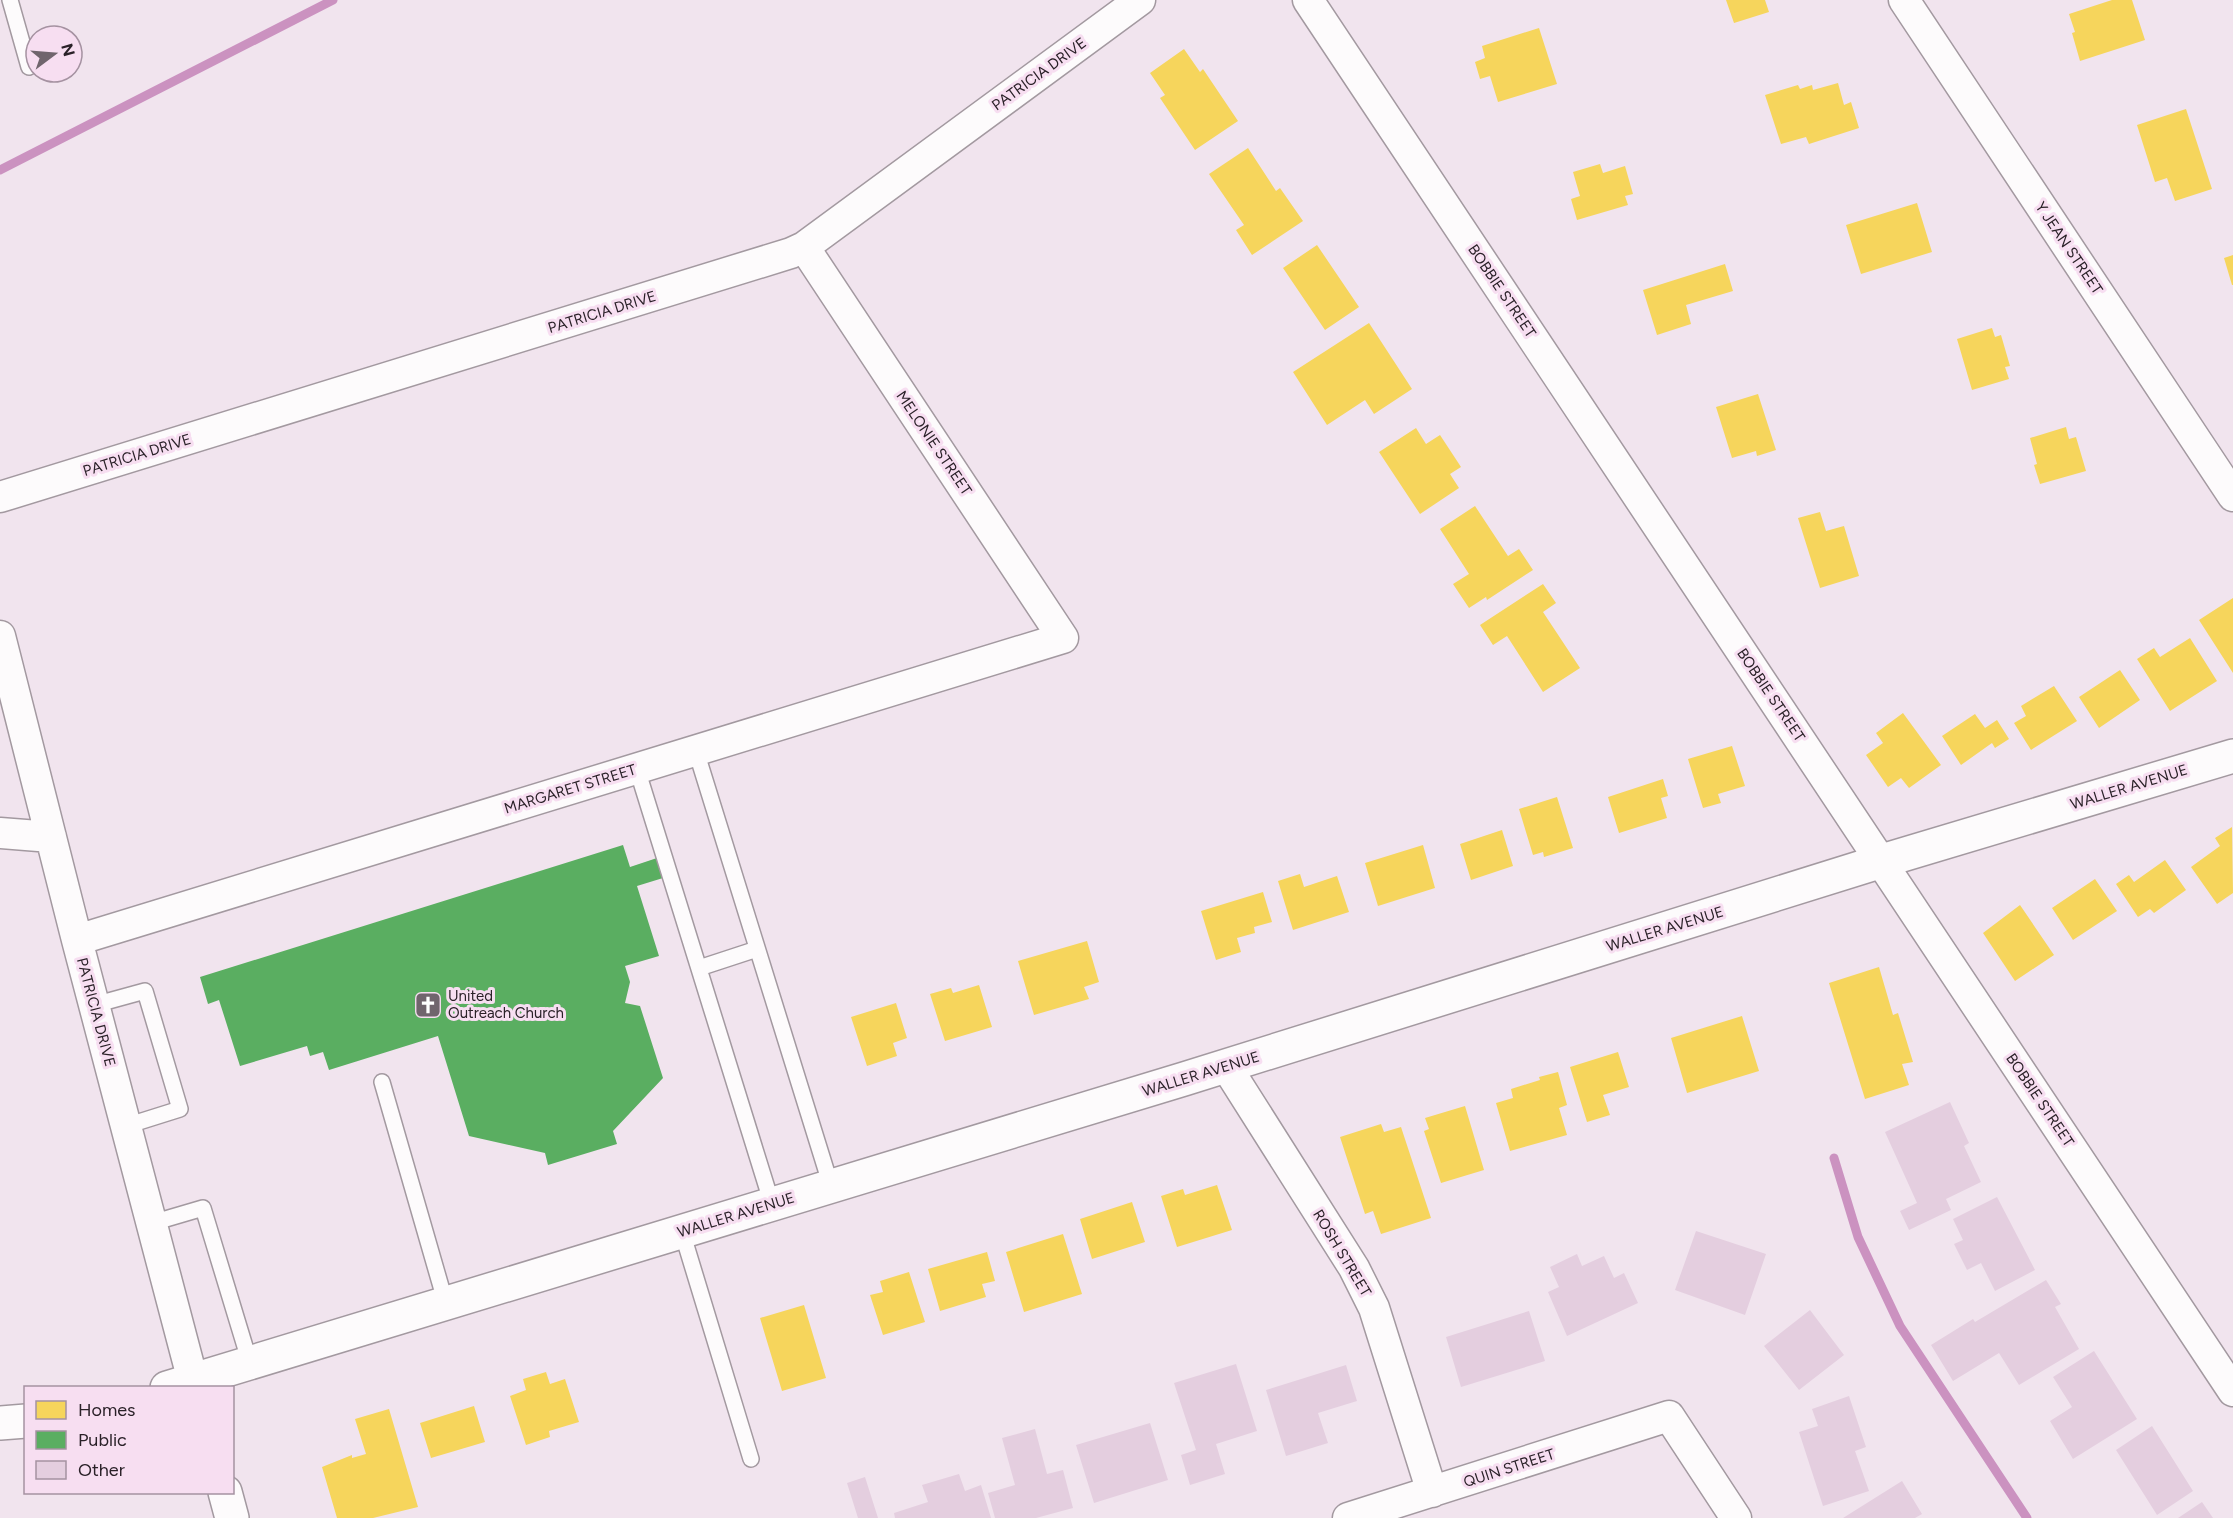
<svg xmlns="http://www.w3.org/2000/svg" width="2233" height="1518" font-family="Figtree,sans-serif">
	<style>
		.homes { fill: #f6d55c }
		.public { fill: #5aae61 }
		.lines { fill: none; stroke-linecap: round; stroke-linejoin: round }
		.stream { stroke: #cb92c0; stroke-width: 9 }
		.building { fill: #e4cedf }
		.lane-casing { stroke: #a399a0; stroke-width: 18 }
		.street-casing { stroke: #a399a0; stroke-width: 33 }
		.secondary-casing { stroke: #a399a0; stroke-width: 36 }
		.lane { stroke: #fdfbfc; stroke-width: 15 }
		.street { stroke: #fdfbfc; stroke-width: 30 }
		.secondary { stroke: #fdfbfc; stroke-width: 33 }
		.labels { text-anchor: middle; stroke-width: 6; stroke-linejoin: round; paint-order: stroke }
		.street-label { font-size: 15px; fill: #2a2128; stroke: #f7def1 }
		.poi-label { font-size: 15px; fill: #2a2128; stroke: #f7def1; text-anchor: start }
	</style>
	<rect width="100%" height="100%" fill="#f1e4ee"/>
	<path class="homes" d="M1726,0H1765L1769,12L1734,23Z
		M2112,0H2132L2145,40L2080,61L2072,33L2075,32L2069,14Z
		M1539,28L1557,84L1498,102L1490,76L1480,79L1475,62L1485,58L1482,46Z
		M1184,49L1200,72L1203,69L1238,121L1195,150L1160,98L1165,95L1150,73Z
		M1838,83L1844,105L1851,102L1859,128L1809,144L1806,137L1781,144L1765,95L1798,85L1800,89L1812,85L1813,90Z
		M2186,109L2212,189L2175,201L2167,178L2155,182L2137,125Z
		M1248,148L1276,191L1280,188L1303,221L1252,255L1236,230L1244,225L1209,174Z
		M1600,164L1603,173L1625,166L1633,194L1625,196L1628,205L1577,220L1571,199L1580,196L1573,172Z
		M1917,203L1932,252L1861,274L1846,225Z
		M1317,245L1359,307L1325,330L1283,268Z
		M2233,255V285H2232L2224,258Z
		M1725,264L1733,291L1686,305L1691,324L1657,335L1643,290Z
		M1369,323L1412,389L1374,414L1365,400L1327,425L1293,372Z
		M1992,328L1995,337L2001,335L2010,366L2005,367L2009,379L1972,390L1957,339Z
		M1758,394L1776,450L1757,456L1756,451L1732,458L1716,407Z
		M2066,427L2069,439L2076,437L2086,471L2040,484L2034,465L2037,464L2030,438Z
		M1416,428L1426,444L1440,435L1461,467L1450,474L1459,488L1420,514L1379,452Z
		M1475,506L1508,556L1519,549L1533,570L1487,600L1486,597L1469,608L1453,584L1469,574L1440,529Z
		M1820,512L1826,531L1844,526L1859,576L1820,588L1798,518Z
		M1543,584L1556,603L1543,612L1580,668L1543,692L1507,636L1493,645L1480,625Z
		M2233,598V673L2199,620Z
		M2190,638L2217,681L2170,711L2137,659L2154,648L2160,657Z
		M2120,670L2140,700L2099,728L2079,697Z
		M2054,686L2077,721L2031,750L2014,723L2026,716L2021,706Z
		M1903,713L1941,765L1909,788L1901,778L1888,787L1866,755L1883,743L1876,733Z
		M1975,714L1985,728L1997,720L2009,739L1995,748L1992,743L1961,765L1942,736Z
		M1732,746L1745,786L1718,794L1721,803L1703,808L1688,759Z
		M1663,779L1668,796L1661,798L1667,818L1619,833L1608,797Z
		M1557,797L1573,848L1544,857L1543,852L1533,855L1519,809Z
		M2232,827L2233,893L2217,904L2191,867L2220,846L2215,838Z
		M1502,830L1513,866L1471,880L1460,844Z
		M1423,845L1435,888L1378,906L1365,863Z
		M2165,860L2186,890L2154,913L2150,909L2138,917L2116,884L2129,875L2134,882Z
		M1300,874L1304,887L1337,876L1349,912L1293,930L1278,881Z
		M2095,879L2117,911L2073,940L2052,908Z
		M1263,892L1272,922L1254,927L1255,933L1237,938L1241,952L1216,960L1201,911Z
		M2020,905L2054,955L2015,981L1983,933Z
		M1087,941L1099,982L1084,987L1089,999L1034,1015L1018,961Z
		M1879,967L1893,1015L1898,1013L1913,1062L1902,1064L1909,1085L1865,1099L1829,983Z
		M979,985L992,1027L945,1041L930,994L951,988L953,993Z
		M896,1003L907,1038L893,1043L897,1056L867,1066L851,1017Z
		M1742,1016L1759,1071L1687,1093L1671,1038Z
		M1618,1052L1629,1087L1603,1095L1610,1115L1587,1122L1570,1067Z
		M1558,1072L1567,1105L1559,1108L1567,1135L1510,1151L1496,1103L1513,1098L1511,1089L1540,1080L1539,1077Z
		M1465,1106L1484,1170L1441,1183L1424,1131L1429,1129L1425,1118Z
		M1381,1124L1384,1132L1401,1127L1431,1218L1381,1234L1373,1211L1365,1214L1340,1137Z
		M1217,1185L1232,1230L1177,1247L1161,1196L1183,1189L1185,1195Z
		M1132,1202L1145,1242L1092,1259L1080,1219Z
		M1063,1234L1082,1294L1024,1312L1006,1252Z
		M987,1252L995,1281L982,1284L986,1297L940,1311L928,1269Z
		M909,1272L925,1322L883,1335L870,1295L883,1292L880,1281Z
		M804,1305L826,1378L782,1391L760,1318Z
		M546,1372L550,1384L565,1379L579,1422L549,1431L550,1437L526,1445L510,1396L526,1390L523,1379Z
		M474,1406L485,1442L431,1458L420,1423Z
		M389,1409L418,1507L373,1518H337L322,1467L352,1455V1458L366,1454L355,1419Z"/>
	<path class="public" d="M623,845L630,867L657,858L663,878L637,886L659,956L625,966L630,982L625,1003L640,1006L663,1078L613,1131L617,1144L548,1165L545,1153L469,1136L438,1036L329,1070L323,1052L310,1056L307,1046L240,1066L219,1000L208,1004L200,977Z"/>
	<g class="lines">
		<path class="stream" d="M0,170L333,0
			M1834,1158L1858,1237L1900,1326L2027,1518"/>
	</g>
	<path class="building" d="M1950,1102L1969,1143L1964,1146L1981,1182L1946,1199L1951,1210L1909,1230L1900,1211L1917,1203L1885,1132Z
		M1997,1197L2035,1270L1995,1291L1981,1263L1967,1270L1954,1244L1963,1240L1953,1219Z
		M1696,1231L1766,1254L1745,1315L1675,1290Z
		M1577,1254L1582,1266L1604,1256L1614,1278L1624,1273L1638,1303L1567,1336L1548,1292L1559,1287L1550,1267Z
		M2046,1280L2061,1304L2055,1307L2079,1349L2019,1385L1999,1353L1953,1381L1931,1345L1973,1319L1975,1322Z
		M1810,1310L1844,1355L1799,1390L1764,1346Z
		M1529,1311L1545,1361L1461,1387L1446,1337Z
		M2094,1351L2137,1419L2073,1459L2050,1421L2072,1407L2053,1377Z
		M1236,1364L1257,1431L1216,1444L1225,1474L1190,1485L1181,1455L1196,1450L1174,1383Z
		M1346,1365L1357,1401L1318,1413L1328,1443L1286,1456L1266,1390Z
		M1849,1396L1866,1447L1855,1451L1869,1491L1823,1506L1799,1432L1818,1426L1812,1409Z
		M1150,1423L1168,1480L1094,1503L1076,1445Z
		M2152,1426L2193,1491L2157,1515L2116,1450Z
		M1035,1429L1047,1474L1063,1470L1073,1508L1036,1518H995L988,1493L1015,1485L1002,1438Z
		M959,1474L965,1491L981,1485L991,1518H895L894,1513L928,1502L922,1485Z
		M865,1477L878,1518H858L847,1483Z
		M1902,1481L1922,1514L1915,1518H1843Z
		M2202,1502L2213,1518H2178Z"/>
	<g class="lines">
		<defs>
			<path id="lane" d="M10,0L29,67
				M696,751L831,1186
				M637,769L772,1204
				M699,968L757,949
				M94,1005L145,991L180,1109L126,1126
				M382,1082L446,1304
				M152,1223L203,1208L250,1363
				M682,1232L751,1459"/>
			<path id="street" d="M1308,0L2233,1391
				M1904,0L2233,496
				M0,497L791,253L804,247L1140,0
				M0,636L77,940L193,1381
				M0,833L51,837
				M77,940L1063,638L804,247
				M1226,1066L1354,1268L1374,1308L1432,1492
				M1348,1518L1669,1416L1736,1518"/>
			<path id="secondary" d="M167,1388L1184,1079L1882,861L2233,756
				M0,1423L26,1421
				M225,1492L232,1518"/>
		</defs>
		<use href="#lane" class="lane-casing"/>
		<use href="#street" class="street-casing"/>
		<use href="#secondary" class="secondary-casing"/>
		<use href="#lane" class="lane"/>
		<use href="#street" class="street"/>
		<use href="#secondary" class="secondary"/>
	</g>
	<defs>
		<symbol id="church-square" viewBox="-11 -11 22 22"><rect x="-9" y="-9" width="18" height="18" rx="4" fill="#70656d" stroke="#f7def1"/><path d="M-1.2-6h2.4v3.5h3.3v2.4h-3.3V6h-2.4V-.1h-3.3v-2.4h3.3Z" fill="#fff"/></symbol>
	</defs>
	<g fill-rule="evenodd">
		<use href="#church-square" x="413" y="990" width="30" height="30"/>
	</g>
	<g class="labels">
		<g class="street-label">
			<text transform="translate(1039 74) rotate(-36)" y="5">PATRICIA DRIVE</text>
			<text transform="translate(2069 248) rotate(56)" y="5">Y JEAN STREET</text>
			<text transform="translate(1502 291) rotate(56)" y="5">BOBBIE STREET</text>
			<text transform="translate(602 312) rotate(-17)" y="5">PATRICIA DRIVE</text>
			<text transform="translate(934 443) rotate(56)" y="5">MELONIE STREET</text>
			<text transform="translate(137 455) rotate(-17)" y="5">PATRICIA DRIVE</text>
			<text transform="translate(1771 695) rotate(56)" y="5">BOBBIE STREET</text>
			<text transform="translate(2129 787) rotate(-17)" y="5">WALLER AVENUE</text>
			<text transform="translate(570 789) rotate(-17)" y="5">MARGARET STREET</text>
			<text transform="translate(1665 929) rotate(-17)" y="5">WALLER AVENUE</text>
			<text transform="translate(96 1012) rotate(75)" y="5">PATRICIA DRIVE</text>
			<text transform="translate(1201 1074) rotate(-17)" y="5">WALLER AVENUE</text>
			<text transform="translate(2040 1100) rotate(56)" y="5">BOBBIE STREET</text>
			<text transform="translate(736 1215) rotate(-17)" y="5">WALLER AVENUE</text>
			<text transform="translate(1342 1253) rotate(59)" y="5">ROSH STREET</text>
			<text transform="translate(1509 1468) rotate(-18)" y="5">QUIN STREET</text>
		</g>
		<g class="poi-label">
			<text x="448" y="1001">United<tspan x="448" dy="17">Outreach Church</tspan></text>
		</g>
	</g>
	<rect x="24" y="1386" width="210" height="108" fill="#f7def1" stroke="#a592a1" stroke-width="1.5"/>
	<rect x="36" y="1401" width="30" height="18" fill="#f6d55c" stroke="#a592a1" stroke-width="1.5"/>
	<text x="78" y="1416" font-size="18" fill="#2a2128">Homes</text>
	<rect x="36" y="1431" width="30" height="18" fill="#5aae61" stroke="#a592a1" stroke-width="1.5"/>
	<text x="78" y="1446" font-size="18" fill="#2a2128">Public</text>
	<rect x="36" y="1461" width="30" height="18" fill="#e4cedf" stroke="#a592a1" stroke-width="1.5"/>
	<text x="78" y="1476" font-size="18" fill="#2a2128">Other</text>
	<g transform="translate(54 54) rotate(74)"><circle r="28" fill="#f7def1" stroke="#a592a1" stroke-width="1.5"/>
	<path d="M0-4.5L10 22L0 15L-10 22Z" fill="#70656d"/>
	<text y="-9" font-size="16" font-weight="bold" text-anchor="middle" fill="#2a2128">N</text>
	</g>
</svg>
